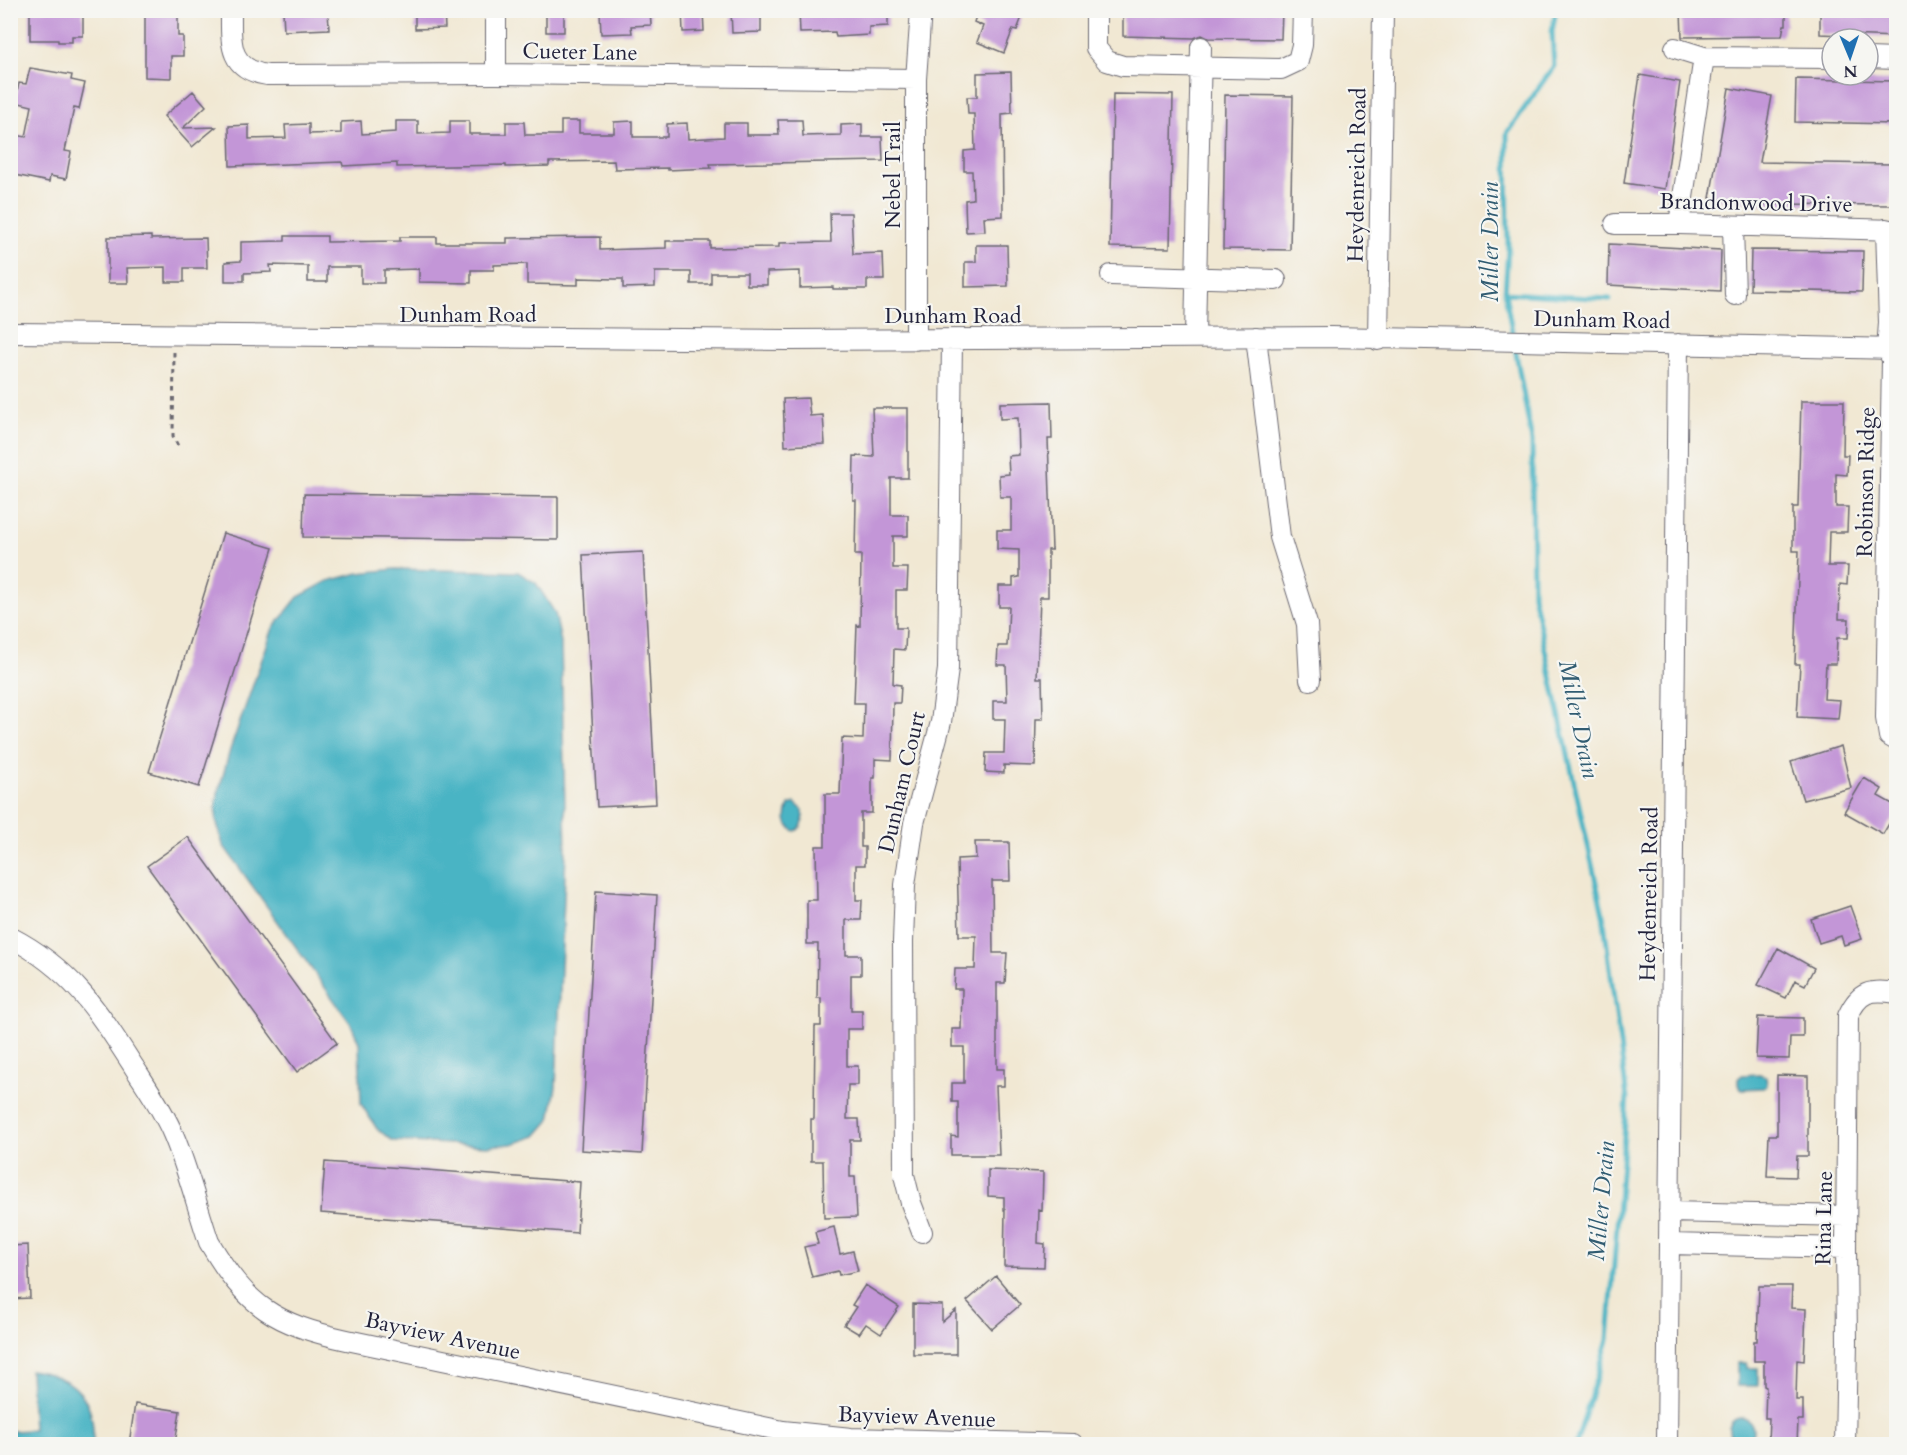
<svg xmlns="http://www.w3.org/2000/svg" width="1907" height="1455" font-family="Cardo,serif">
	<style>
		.water { fill: #48b4c4; stroke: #356b80; stroke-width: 1.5 }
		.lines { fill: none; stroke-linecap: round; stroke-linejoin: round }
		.stream { stroke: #48b4c4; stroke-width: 5 }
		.building { fill: #c396d7 }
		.minor-casing { stroke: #6a6770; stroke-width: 22 }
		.path { stroke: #6a6770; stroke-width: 3; stroke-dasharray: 4.5 4.5; stroke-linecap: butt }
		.minor { stroke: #fff; stroke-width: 20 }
		.labels { text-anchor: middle; stroke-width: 4.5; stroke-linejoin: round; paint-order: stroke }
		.street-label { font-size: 22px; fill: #22223b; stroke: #f6f6f2 }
		.water-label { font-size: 24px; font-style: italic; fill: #315c72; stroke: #f6f6f2 }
	</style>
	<rect width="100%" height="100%" fill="#f6f6f2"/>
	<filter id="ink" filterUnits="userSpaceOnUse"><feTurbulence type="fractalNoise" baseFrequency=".0167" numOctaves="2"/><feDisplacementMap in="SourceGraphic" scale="12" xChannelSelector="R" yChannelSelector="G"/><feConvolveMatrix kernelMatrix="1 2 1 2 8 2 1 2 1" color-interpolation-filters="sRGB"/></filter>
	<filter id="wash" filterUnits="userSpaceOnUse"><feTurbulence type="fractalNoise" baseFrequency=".008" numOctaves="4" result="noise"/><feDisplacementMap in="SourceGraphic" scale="24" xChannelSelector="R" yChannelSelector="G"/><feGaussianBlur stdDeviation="1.35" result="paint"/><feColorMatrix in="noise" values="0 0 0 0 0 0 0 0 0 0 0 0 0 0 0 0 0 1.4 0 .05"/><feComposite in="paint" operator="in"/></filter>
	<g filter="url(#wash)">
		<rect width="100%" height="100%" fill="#f1e8d3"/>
		<path class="water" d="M395,569L518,572L536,583L555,613L561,642L566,852L556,1087L550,1120L536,1136L512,1144L488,1146L393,1141L377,1129L361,1104L359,1043L351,1024L223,845L216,820V801L230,750L273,628L298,597L328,581L359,573Z
			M795,803L803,810C803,819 805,827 795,831C784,827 785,815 789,805Z
			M1760,1074L1766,1077L1767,1085L1763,1088L1742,1089L1738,1085V1079L1741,1075Z
			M1737,1363H1747V1368H1758V1386H1737Z
			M30,1370C75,1376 96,1398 93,1444H13L12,1431L33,1430Z
			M1729 1430a12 12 0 1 1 24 0a12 12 0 1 1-24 0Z"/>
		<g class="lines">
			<path class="stream" d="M1556,10L1552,32L1554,66L1507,133L1508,249L1505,293L1532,441L1533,595L1603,914L1627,1098L1608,1340L1576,1444
				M1505,293L1610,299"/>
		</g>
		<g id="blocks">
			<path class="building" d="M30,10H83V36H72V42H58V40H30Z
				M145,10H178V36H183V56H171V78L145,77Z
				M328,10L329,29L284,31L283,11Z
				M415,10H444L445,28L415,29Z
				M546,10H564V32H546Z
				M650,10L651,25L631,26L632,33L601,34L600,12Z
				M682,10H703L704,31L683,32Z
				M731,10H761V32L732,33Z
				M888,10V26L869,27V35L836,37L835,32L800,33L799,11Z
				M978,10H1004L1022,17L1017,30L1013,29L1004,53L977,42L983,26L974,22Z
				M1123,10H1282L1281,39L1208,38L1202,35L1194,38L1123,36Z
				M1681,10H1786V25H1784L1782,36L1682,37Z
				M1820,10H1896V37L1820,34Z
				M30,68L72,75L71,80L85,83L79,109L74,108L65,151L71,152L66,179L50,176L49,182L10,174L13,158H10V134L26,137L32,106L15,102L19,83L26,84Z
				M1011,72L1012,113L1002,114L1003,216L984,217L985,231L966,232L965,200L973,199L972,171H964V151L975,150L974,114H968L967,97H977V73Z
				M1640,75L1680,82L1665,189L1624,183Z
				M1796,79L1896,81V124L1795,122Z
				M1729,88L1772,96L1760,162L1892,164L1891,205L1755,204L1710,198Z
				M193,91L206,106L183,128L216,127L192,147L164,116Z
				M1113,94L1173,95L1170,248L1110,247Z
				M1225,95L1293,96L1290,250L1223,249Z
				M778,120H802L803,136L841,135V125L862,124V137H882L883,161L710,164L711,168L668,170V168L615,169L614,161L549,162V166L506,167V165L397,167V163L343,166L342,162L230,166L229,126L249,125V139L286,138L285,125L309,124V134L341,133V122L361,121L362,134L396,132V121H418V134L450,133V121H469V134H506V122H524L525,135H561V121H579V133H614V122L633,121V137H667V124L687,123L688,139L724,137V123H747V135H779Z
				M830,213H851L853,254L883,253L884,280H867V289H833V287L800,288V271L767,272V285H747V273H711V284H691V272H655V287L623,288V279H615L578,278V285L527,284V264L494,265V270H471V283L419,282V269L384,270V283H361V267H327V282H308V266L270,265L271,272L244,273V281H225V262L241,261V242L285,241V236H327V242L400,241V237H437V243H507V238L600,237V250L666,248V241H710V248L779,247V243L831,242Z
				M151,236V239L206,238L207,268H184V282H166V267L127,268L128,283H108V237Z
				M1609,244L1721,250L1720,291L1608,285Z
				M976,245H1007L1008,286L965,287V262H976Z
				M1751,250L1863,251L1862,292L1750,290Z
				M808,398L810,416L823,415L825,444L785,446L783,399Z
				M1801,401H1844L1843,455H1848L1847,475L1836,474V507H1848L1847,532H1829L1828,566H1848L1847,585L1840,584L1839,619H1849L1848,638H1837L1836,664H1826L1824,699L1840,700L1838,719L1797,717L1800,664H1795L1799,551H1793V507H1798Z
				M1051,402L1052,439H1048L1052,550H1048V597H1040L1037,678H1042L1043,719H1036L1035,766L1004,765V773L985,772L986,753H1004L1005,719H993V701H1007L1006,665H997L998,646H1007L1009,607H999V586H1013V578L1019,577V550L997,549V530H1011V497H1000L999,475L1009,474L1008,456L1019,455L1018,418L1000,419V403Z
				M872,408H908V478H891V515H908V536H893V568H908L907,590H896V628H906L905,650L894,649L893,684L901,685L900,703H893L892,760L875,759V778H872V813H861V847H865V865H856V900H862L861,920H846V955H861V975H851V1010H862V1029H847V1066H858V1085H848L847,1119H859L860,1140H850V1177H855L857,1217L824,1218L823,1161H811V1119H814L815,1026H821V998H817L818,944H807V900H817L816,846H825V794H840L842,738L863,739L864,703H854L857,625L860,626L861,555H855L856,500H853L854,456L874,457Z
				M304,494L558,497V540L303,537Z
				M223,533L273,548L199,787L149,772Z
				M643,552L656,804L597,807L583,555Z
				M1841,746L1851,788L1803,800L1791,762Z
				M1864,778L1882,789L1878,796L1896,806V812L1883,834L1844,812Z
				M188,837L337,1043L297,1072L147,866Z
				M975,842H1009L1010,881H992L993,953H1007L1005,983H997V1069H1004V1086H996L999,1155H951V1136L958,1137V1102H952V1083H964V1047H952V1029H961L962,989H954L955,969H975L976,936H959L957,859L976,858Z
				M596,891L657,895L642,1154L581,1150Z
				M1850,906L1862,939L1844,945L1841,936L1819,943L1811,919Z
				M1778,948L1814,968L1805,985L1795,980L1786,998L1758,985Z
				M1758,1017L1803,1018V1037H1790L1789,1059L1756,1058Z
				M1777,1075L1808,1076V1156H1797L1796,1177L1767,1176L1769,1135H1777Z
				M325,1162L580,1182L577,1233L321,1213Z
				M988,1170L1043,1172L1042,1211L1039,1210L1038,1243L1045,1244L1044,1267L1004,1266L1005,1210H1004V1197L988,1196Z
				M834,1227L840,1254L853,1251L858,1271L839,1275L838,1271L812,1277L804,1247L818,1244L815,1232Z
				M28,1245L30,1298L10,1299V1246Z
				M996,1276L1020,1305L992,1329L967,1301Z
				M865,1285L899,1307L881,1334L866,1324L859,1334L844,1325L856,1307L852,1305Z
				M1759,1286H1792L1791,1308L1806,1309L1804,1361L1797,1360L1796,1400H1803V1420H1798L1797,1444L1768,1443L1769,1418H1765L1766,1387L1764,1386V1361H1754V1341H1757Z
				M913,1304L942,1305V1322L956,1310V1354H913Z
				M135,1404L180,1411L175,1444H129Z"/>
		</g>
	</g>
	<g filter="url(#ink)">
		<use href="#blocks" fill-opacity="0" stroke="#6a6770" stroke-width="1.5"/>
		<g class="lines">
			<defs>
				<path id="minor" d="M231,10C231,43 228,69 267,75L496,74L916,79
					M496,10V74
					M1096,10V48L1107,61L1123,66L1281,69L1298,61L1302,45L1303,10
					M1675,48L1704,57L1832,58
					M1868,58L1896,59
					M1615,224H1679L1896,230
					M1679,224L1704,57
					M1733,226L1735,295
					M1886,229L1889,323L1887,349L1892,359L1886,718L1889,736L1896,740
					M1111,275L1276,280
					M10,333L789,340L1331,337L1896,349
					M1195,337L1201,47
					M1256,337L1280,537L1307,624L1310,680
					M916,340V79L921,10
					M1378,340L1383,10
					M10,937C72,969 98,1011 134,1067C148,1089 163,1110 173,1134C188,1169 197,1207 209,1242C247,1307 275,1324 347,1340L783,1431L851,1438L1073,1444
					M1669,1212L1846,1216
					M922,1232L911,1203L904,1175L903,942L905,885L914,823L941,722L948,669L952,340
					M1669,1244L1846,1248
					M1667,1444L1678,344
					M1845,1444L1847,1341L1846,1248L1848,1016C1859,991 1871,989 1896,993"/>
			</defs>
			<use href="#minor" class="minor-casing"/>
			<path class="path" d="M174,352L173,436L179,448"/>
			<use href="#minor" class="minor"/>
		</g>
	</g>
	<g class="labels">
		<g class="street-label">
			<text transform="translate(580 51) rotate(1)" y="8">Cueter Lane</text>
			<text transform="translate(892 175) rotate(-90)" y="8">Nebel Trail</text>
			<text transform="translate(1356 175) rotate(-89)" y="8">Heydenreich Road</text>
			<text transform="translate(1756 202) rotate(1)" y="8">Brandonwood Drive</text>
			<text x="468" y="322">Dunham Road</text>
			<text x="953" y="323">Dunham Road</text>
			<text transform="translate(1602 319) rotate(1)" y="8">Dunham Road</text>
			<text transform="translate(1865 482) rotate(-89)" y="8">Robinson Ridge</text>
			<text transform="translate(901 782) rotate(-77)" y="8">Dunham Court</text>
			<text transform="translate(1648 894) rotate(-89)" y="8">Heydenreich Road</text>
			<text transform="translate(1823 1218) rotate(-89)" y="8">Rina Lane</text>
			<text transform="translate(443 1335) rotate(12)" y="8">Bayview Avenue</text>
			<text transform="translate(917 1416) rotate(2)" y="8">Bayview Avenue</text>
		</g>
		<g class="water-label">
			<text transform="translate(1490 242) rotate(-90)" y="8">Miller Drain</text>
			<text transform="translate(1579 719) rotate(78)" y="8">Miller Drain</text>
			<text transform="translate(1601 1201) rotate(-85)" y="8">Miller Drain</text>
		</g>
	</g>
	<rect width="1907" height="1455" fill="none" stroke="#f6f6f2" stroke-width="36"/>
	<g transform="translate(1850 57) rotate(178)"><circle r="28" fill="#f6f6f2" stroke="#a1a1a9" stroke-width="1.5"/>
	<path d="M0-4.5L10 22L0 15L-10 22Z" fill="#1f6fb2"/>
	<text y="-9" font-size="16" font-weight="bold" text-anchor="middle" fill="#22223b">N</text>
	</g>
</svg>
